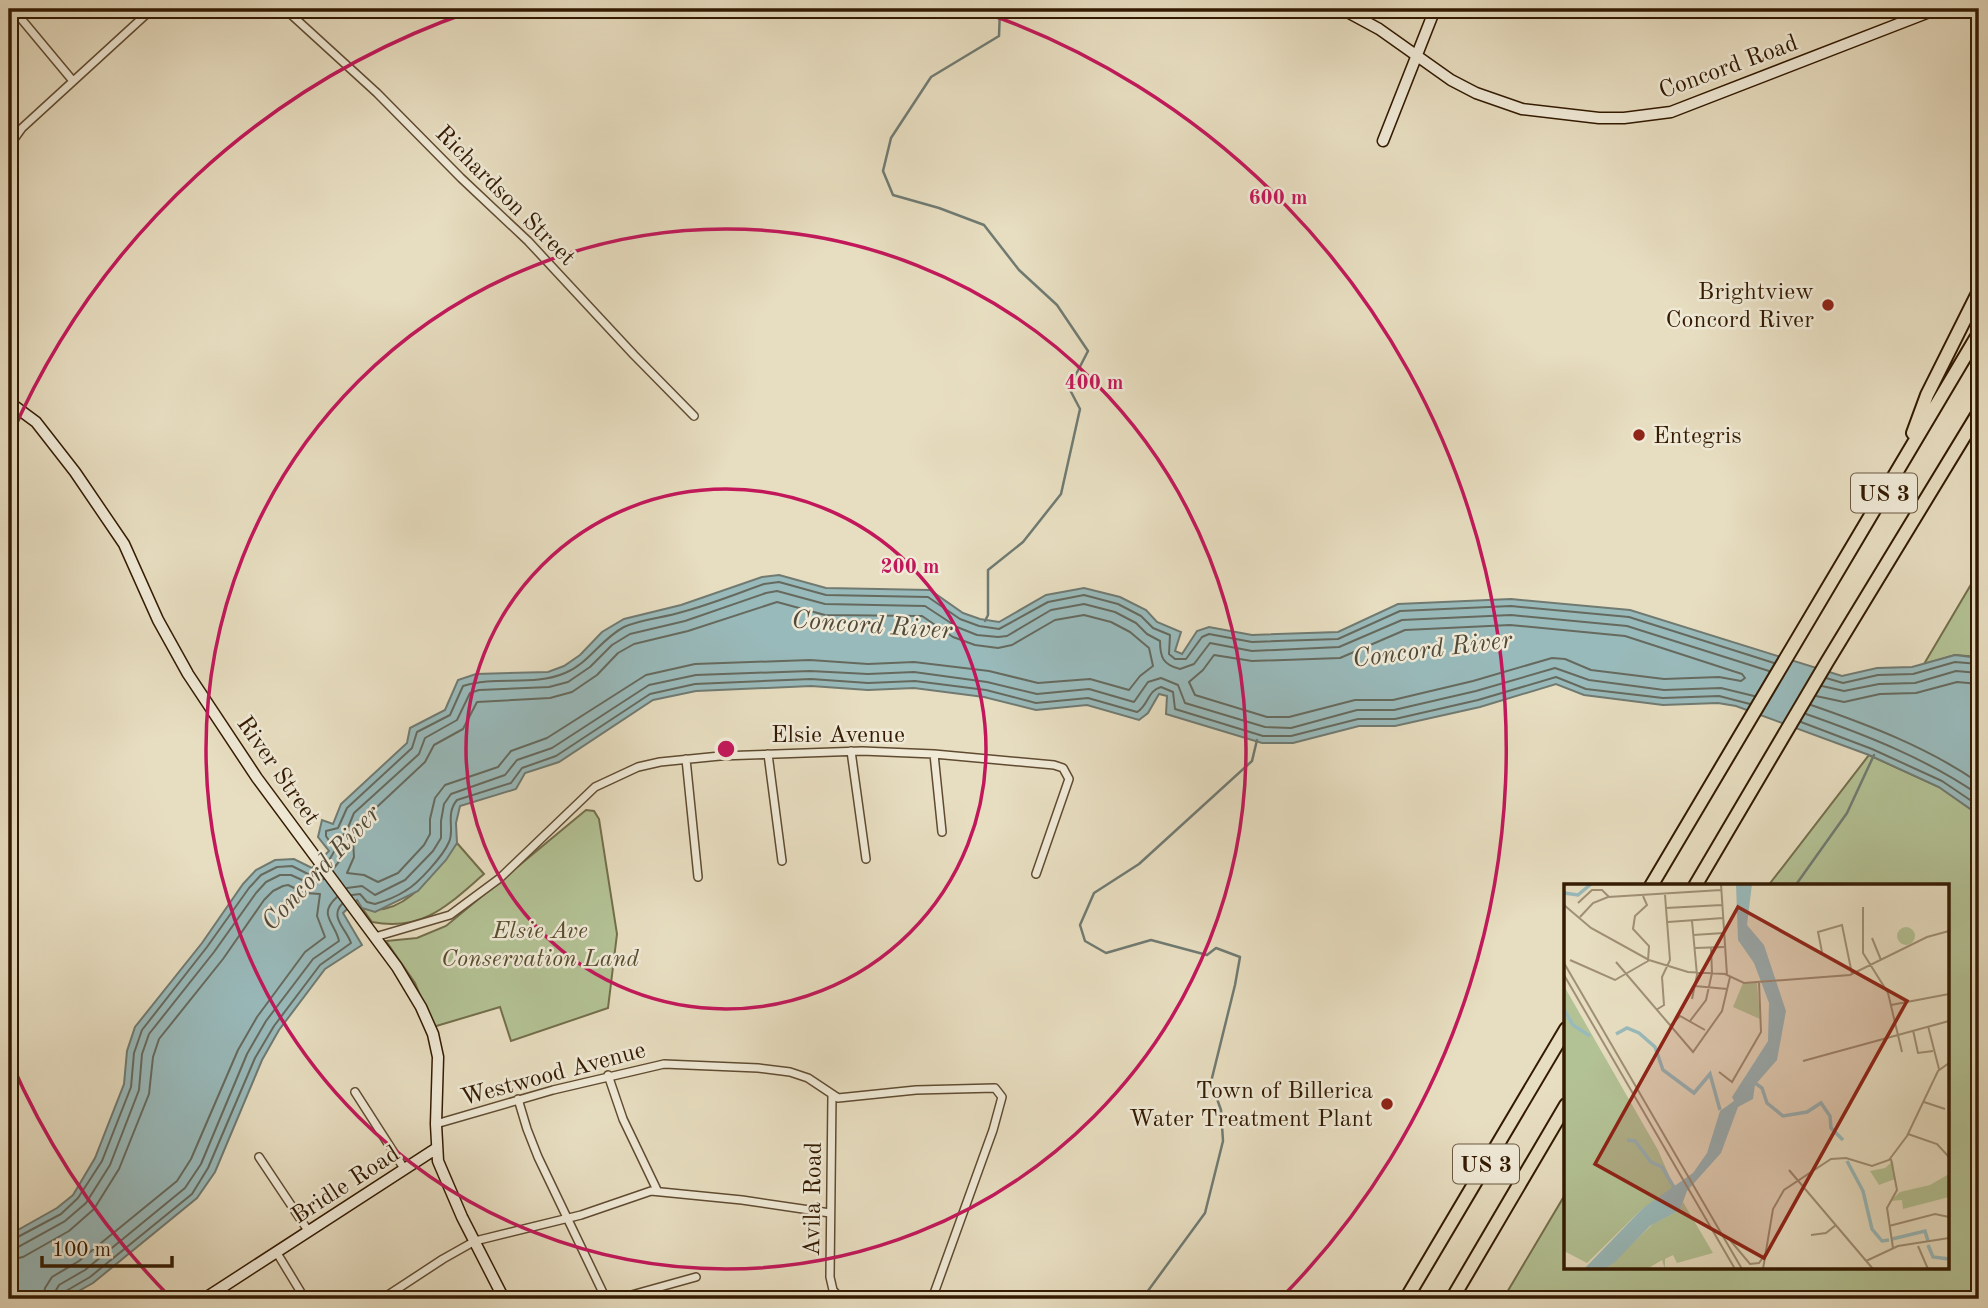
<svg xmlns="http://www.w3.org/2000/svg" width="1988" height="1308" font-family="'Old Standard TT',serif">
	<style>
		.green { fill: #b3c295; stroke: #736e4b; stroke-width: 2 }
		.water { fill: #99babb; stroke: #707a71; stroke-width: 2 }
		.lines { fill: none; stroke-linecap: round; stroke-linejoin: round }
		.shore { stroke: #666a5e; stroke-width: 2 }
		.stream { stroke: #707a71; stroke-width: 2.5 }
		.street-casing { stroke: #604b31; stroke-width: 10 }
		.secondary-casing { stroke: #331a01; stroke-width: 13 }
		.highway-casing { stroke: #331a01; stroke-width: 16 }
		.street { stroke: #efe9d6; stroke-width: 7 }
		.secondary { stroke: #efe9d6; stroke-width: 10 }
		.highway { stroke: #e7ddc0; stroke-width: 12 }
		.ring { fill: none; stroke: #c2185b; stroke-width: 3.5 }
		.poi-dot { fill: #8f2418; stroke: #efe9d6; stroke-width: 2.5 }
		.labels { text-anchor: middle; stroke-width: 5; stroke-linejoin: round; paint-order: stroke }
		.shield { fill: #efe9d6; stroke: #6b5841; stroke-width: 2 }
		.shield-label { font-size: 23px; font-weight: bold; fill: #331a01 }
		.street-label { font-size: 24px; fill: #331a01; stroke: #efe9d6 }
		.poi-label { font-size: 24px; fill: #331a01; stroke: #efe9d6; text-anchor: end }
		.park-label { font-size: 24px; font-style: italic; fill: #594c2d; stroke: #efe9d6 }
		.water-label { font-size: 26px; font-style: italic; fill: #524a39; stroke: #efe9d6 }
		.inset-river { fill: none; stroke: #99babb; stroke-width: 3.5 }
		.inset-road { fill: none; stroke: #9f8f74; stroke-width: 2 }
		.view { fill: #8f2418; fill-opacity: 0.15; stroke: #8f2418; stroke-width: 3.5 }
		.inset-edge { fill: none; stroke: #331a01; stroke-width: 3.5 }
		.centre { fill: #c2185b; stroke: #efe9d6; stroke-width: 3.5 }
		.ring-label { font-size: 21px; text-anchor: middle; font-weight: bold; fill: #c2185b; stroke: #efe9d6; stroke-width: 5; stroke-linejoin: round; paint-order: stroke }
	</style>
	<rect width="100%" height="100%" fill="#e7ddc0"/>
	<filter id="stains"><feTurbulence type="fractalNoise" baseFrequency=".00286" numOctaves="4"/><feColorMatrix values="0 0 0 0 .2 0 0 0 0 .09 0 0 0 0 .02 0 0 0 .5 -.17"/></filter>
	<radialGradient id="worn" r=".72"><stop offset=".6" stop-color="#630" stop-opacity="0"/><stop offset="1" stop-color="#630" stop-opacity=".3"/></radialGradient>
	<path class="green" d="M1979,571V657L1955,655L1924,664Z
		M1869,755L1939,787L1979,815V1299H1503L1566,1193V1268H1948V886H1768Z
		M586,810L594,811L599,819L617,934L608,1008L511,1041L500,1007L433,1027L415,983L386,941L417,938L446,926Z
		M457,843L484,874C448,905 423,932 372,922L362,908C404,920 435,871 457,843Z"/>
	<path class="water" d="M779,575L826,588L930,590L963,613L980,619L999,622L1046,595L1084,588L1120,597L1146,610L1157,622L1181,632L1175,651L1182,654L1197,631L1209,627L1252,635L1338,632L1398,604L1511,599L1630,610L1842,676L1877,668L1912,667L1955,655L1979,658V815L1939,787L1869,755L1736,706L1718,703L1663,705L1584,695L1556,684L1480,707L1395,726H1359L1293,743H1262L1166,714L1167,696L1159,694L1148,713L1139,720L1087,705L1036,710L984,697L914,688L868,690L811,686L696,691L653,700L559,762L525,773L516,789L460,806L456,823L457,843L446,860L418,891L375,912L362,908L357,900L343,913L362,945L325,969L279,1030L262,1060L215,1172L197,1198L93,1283L66,1298L9,1299V1235L57,1208L73,1195L95,1158L124,1084L127,1051L135,1027L202,943L243,884L256,870L275,860L294,859L312,868L329,851L318,837L322,820L333,824L341,804L407,743L410,728L445,710L458,680L476,674L548,672L564,666L580,655L602,632L624,619L681,605L762,577Z"/>
	<g class="lines">
		<path class="shore" d="M777,602L825,615L922,616L953,637L975,645L998,648L1012,645L1055,620L1084,615L1111,622L1130,632L1149,648L1153,666L1140,676L1129,690L1090,679L1038,683L989,671L914,662L868,664L810,660L695,664L646,675L547,738L511,751L498,767L445,785L435,798L430,819V834L424,845L398,873L378,882L364,875L347,873L354,857L353,840L363,820L425,762L434,745L463,729L477,702L550,698L572,692L597,675L618,653L634,644L688,631Z
			M1510,625L1625,636L1742,674L1745,678L1741,681L1719,677L1664,679L1591,670L1565,659L1552,658L1473,681L1393,700H1355L1289,717H1267L1195,695L1189,682L1203,670L1214,655L1252,661L1340,658L1405,630Z
			M1826,678L1843,683L1878,675L1913,674L1955,662L1979,664
			M1822,686L1844,691L1879,684L1915,683L1956,671L1979,673
			M1816,696L1844,702L1880,694L1916,693L1957,682L1979,684
			M1811,705C1869,725 1929,748 1979,783
			M1806,714C1866,735 1927,759 1979,795
			M1801,722L1872,749L1942,781L1979,806
			M328,862L335,850L326,836V831L338,828L347,808L412,748L417,732L450,715L463,686C496,675 533,687 565,673C588,664 601,639 624,627C641,619 663,618 682,612C709,605 736,594 764,584L779,582L826,595L928,597L960,619L979,626L999,629L1048,602L1084,595L1118,604L1141,616L1153,628L1170,635L1169,654L1175,659H1186L1202,637L1209,634L1252,642L1338,639L1400,611L1511,606L1629,617L1774,663
			M333,869C343,858 345,852 341,838L347,830L354,813L419,754L425,738L457,720L470,693L479,690L549,687L568,682L590,667L612,645L630,634L685,621L766,593L777,591L825,604L925,606L957,627L977,635L998,637L1007,636L1051,610L1084,604L1115,612L1136,623L1147,634L1160,641C1160,657 1163,665 1180,669L1194,664L1210,643L1252,651L1339,647L1402,620L1511,615L1627,626L1769,671
			M347,888L362,886L375,895L405,880L433,851L441,838V821L444,804L451,794L505,775L517,760L552,748L649,685L696,675L810,671L868,674L914,672L987,682L1037,694L1089,689L1134,702L1148,682L1161,678L1178,685L1185,703L1265,727L1291,728L1357,710H1394L1476,691L1555,668L1589,680L1664,690L1721,688L1754,696
			M352,895L360,894L367,902L375,904C385,901 396,897 405,891C418,884 443,856 449,842C455,830 445,814 457,800L511,783L522,768L556,756L650,694L695,684L811,679L868,683L915,681L986,690L1036,703L1088,698L1137,712C1148,706 1148,690 1161,687L1173,692L1175,709L1263,736H1291L1358,719H1395L1478,700L1556,677L1586,689L1663,698L1719,696L1750,704
			M9,1240L14,1239L61,1214L78,1198L102,1161L131,1087L134,1053L142,1030L207,947L249,888L261,875L277,867L292,866L310,875L318,872
			M9,1249L18,1247L65,1221L86,1203L110,1165L139,1090L142,1054L149,1034L214,952L256,893L266,882L280,875H291L311,884L324,879
			M9,1260L23,1257L69,1231L94,1209L119,1169L149,1094L153,1057L159,1039L223,959L264,900L273,891L283,886L288,885L305,893L320,894L317,916L325,937L305,952L257,1017L238,1050L191,1159L177,1181L79,1261L52,1277L45,1288L43,1299
			M54,1299L55,1292L59,1285L85,1270L185,1188L201,1164L247,1054L266,1021L313,959L339,941C335,922 317,915 337,897
			M62,1299L66,1291L90,1277L192,1194L208,1168L255,1058L274,1026L320,965L351,943C347,930 329,917 342,904"/>
		<path class="stream" d="M985,621L988,615V570L1023,542L1061,494L1080,409L1069,388L1088,351L1057,305L1019,270L984,225L939,208L893,195L883,171L891,138L931,77L999,36L1000,9
			M1795,886L1847,813L1874,755
			M1142,1299L1205,1213L1223,1141L1221,1110L1211,1082L1235,985L1240,957L1216,948L1207,955L1151,940L1106,953L1085,941L1080,925L1094,893L1139,864L1252,761L1257,740"/>
		<defs>
			<path id="street" d="M13,9L73,81
				M285,9L377,93L461,178L528,241L634,355L694,416
				M9,146L22,128L152,9
				M9,425L21,410
				M851,751L866,859
				M768,754L782,861
				M934,754L942,832
				M686,759L698,877
				M375,937L450,915L500,878L595,787L638,767L660,762L720,756L862,751L934,754L1054,765L1063,768L1069,779L1036,874
				M608,1075L623,1119L657,1190
				M355,1092L405,1170
				M832,1095L830,1277L833,1290L841,1299
				M518,1099L527,1129L538,1157L606,1299
				M436,1124L553,1090L664,1064L758,1068L790,1072L808,1078L838,1098L916,1090L995,1088L1002,1097L993,1130L932,1299
				M259,1157L309,1232
				M277,1253L305,1299
				M382,1299L443,1259L475,1241L581,1215L651,1191L742,1200L830,1213
				M617,1299L696,1277"/>
			<path id="secondary" d="M1342,9L1379,29L1451,80L1476,93L1522,109L1599,118H1624L1671,112L1937,9
				M1383,141L1435,9
				M9,402L36,422L75,472L124,544L158,620L188,674L257,778L397,967L421,1007L433,1034L438,1057L436,1124L438,1161L462,1217L504,1299
				M204,1299L437,1148"/>
			<path id="highway" d="M1913,433L1927,395L1979,291
				M1651,886L1979,333
				M1695,886L1827,662L1979,412
				M1406,1299L1566,1029
				M1452,1299L1566,1105"/>
		</defs>
		<use href="#street" class="street-casing"/>
		<use href="#secondary" class="secondary-casing"/>
		<use href="#highway" class="highway-casing"/>
		<use href="#street" class="street"/>
		<use href="#secondary" class="secondary"/>
		<use href="#highway" class="highway"/>
	</g>
	<g class="ring">
		<circle cx="726" cy="749" r="260"/>
		<circle cx="726" cy="749" r="520"/>
		<path d="M169 1296A781 781 0 0 1 10 1060M10 438A781 781 0 0 1 472 11M980 11A781 781 0 0 1 1283 1296"/>
	</g>
	<g class="poi-dot">
		<circle cx="1828" cy="305" r="7"/>
		<circle cx="1639" cy="435" r="7"/>
		<circle cx="1387" cy="1104" r="7"/>
	</g>
	<g class="labels">
		<g class="shield">
			<rect x="1851" y="473.5" width="66" height="39" rx="5"/>
			<rect x="1453" y="1144.5" width="66" height="39" rx="5"/>
		</g>
		<g class="shield-label">
			<text x="1884" y="501">US 3</text>
			<text x="1486" y="1172">US 3</text>
		</g>
		<g class="street-label">
			<text transform="translate(1728 66) rotate(-20)" y="8">Concord Road</text>
			<text transform="translate(506 195) rotate(45)" y="8">Richardson Street</text>
			<text x="838" y="742">Elsie Avenue</text>
			<text transform="translate(279 770) rotate(55)" y="8">River Street</text>
			<text transform="translate(553 1073) rotate(-15)" y="8">Westwood Avenue</text>
			<text transform="translate(345 1184) rotate(-33)" y="8">Bridle Road</text>
			<text transform="translate(812 1199) rotate(-89)" y="8">Avila Road</text>
		</g>
		<g class="poi-label">
			<text x="1814" y="299">Brightview<tspan x="1814" dy="28">Concord River</tspan></text>
			<text x="1653" y="443" text-anchor="start">Entegris</text>
			<text x="1373" y="1098">Town of Billerica<tspan x="1373" dy="28">Water Treatment Plant</tspan></text>
		</g>
		<g class="park-label">
			<text x="540" y="938">Elsie Ave<tspan x="540" dy="28">Conservation Land</tspan></text>
		</g>
		<g class="water-label">
			<text transform="translate(872 624) rotate(4)" y="9">Concord River</text>
			<text transform="translate(1432 648) rotate(-7)" y="9">Concord River</text>
			<text transform="translate(320 867) rotate(-47)" y="9">Concord River</text>
		</g>
	</g>
	<g transform="translate(1564 884)">
		<rect width="385" height="385" fill="#e7ddc0"/>
		<path d="M333 52a9 9 0 1 1 18 0a9 9 0 1 1-18 0ZM179,99H193L196,135L169,123ZM0,102L94,266L111,305L79,324L23,379L0,367ZM329,277L331,295L315,301L306,287L321,284ZM385,290V313L339,325L338,316L326,317L336,308L366,301ZM119,318L149,369L113,379L109,371L101,375V385L98,376L83,385H42L89,340L116,326Z" fill="#b3c295"/>
		<path d="M172,0H188L183,41L200,61L222,127L213,176L191,201L189,215L174,223L157,269L123,307L116,326L86,342L51,378L41,385H20L79,324L129,289L143,269L156,227L170,217L168,213L204,157L205,119L190,79L174,56Z" fill="#99babb"/>
		<path class="inset-river" d="M0,9L14,11L27,0M0,126L9,141L26,152M52,150L63,144L75,149L91,163L99,186L130,209L146,190L156,226M191,199L198,204L203,219L219,232L243,228L257,219L266,232L267,244L279,256M63,256L71,257L87,278L98,283L111,305M283,277L299,307L308,345L318,357L325,356M328,355L361,347L364,357M364,361L369,373L385,375"/>
		<path class="inset-road" d="M157,0L163,91M14,19L28,6H38L45,13M0,21L27,44L85,76L124,88L161,90L180,99L286,91L363,53L385,47M299,23V69L324,109L338,168M102,24L158,21M16,33L29,19L44,13L157,6M104,38L159,34M129,51L160,49M308,54L317,76M131,64L160,63M258,68L254,48L278,41L288,90M6,76L51,96L84,77L85,62L69,45L71,32L83,21L79,12M52,78L129,168L158,127L166,93M0,79L178,385M0,91L171,385M131,102L163,105M128,115L133,91L128,37M327,121L385,110M92,126L100,121L98,93L106,76L101,11M126,137L142,116L148,89L147,63M106,142L116,132L141,146M364,142L375,185M349,146L354,169L369,167M239,177L385,137M155,188L168,198L197,148L195,98M360,218L381,225M344,250L373,260L385,273M327,275L333,306L323,324L329,364M225,286L309,385M325,342L371,330L385,333M247,351L262,349L272,341M166,356L186,380L195,379L202,369M354,362L364,385M302,377L334,362L385,354M199,385L209,325L220,306L267,275L282,274L308,282L325,276L343,252L374,187L385,179"/>
		<path class="view" d="M174,23L343,117L200,374L31,280Z"/>
		<rect width="385" height="385" class="inset-edge"/>
	</g>
	<circle cx="726" cy="749" r="10" class="centre"/>
	<g class="ring-label">
		<text x="1278" y="204">600 m</text>
		<text x="1094" y="389">400 m</text>
		<text x="910" y="573">200 m</text>
	</g>
	<rect width="1988" height="1308" fill="none" stroke="#e7ddc0" stroke-width="35"/>
	<rect x="10" y="10" width="1967" height="1287" fill="none" stroke="#331a01" stroke-width="3.5"/>
	<rect x="18" y="18" width="1953" height="1273" fill="none" stroke="#331a01" stroke-width="2"/>
	<path d="M42 1256v10h130v-10" fill="none" stroke="#331a01" stroke-width="3.5"/>
	<text x="52" y="1256" font-size="21" fill="#331a01" stroke="#efe9d6" stroke-width="5" paint-order="stroke">100 m</text>
	<rect width="100%" height="100%" filter="url(#stains)"/>
	<rect width="100%" height="100%" fill="url(#worn)"/>
</svg>
